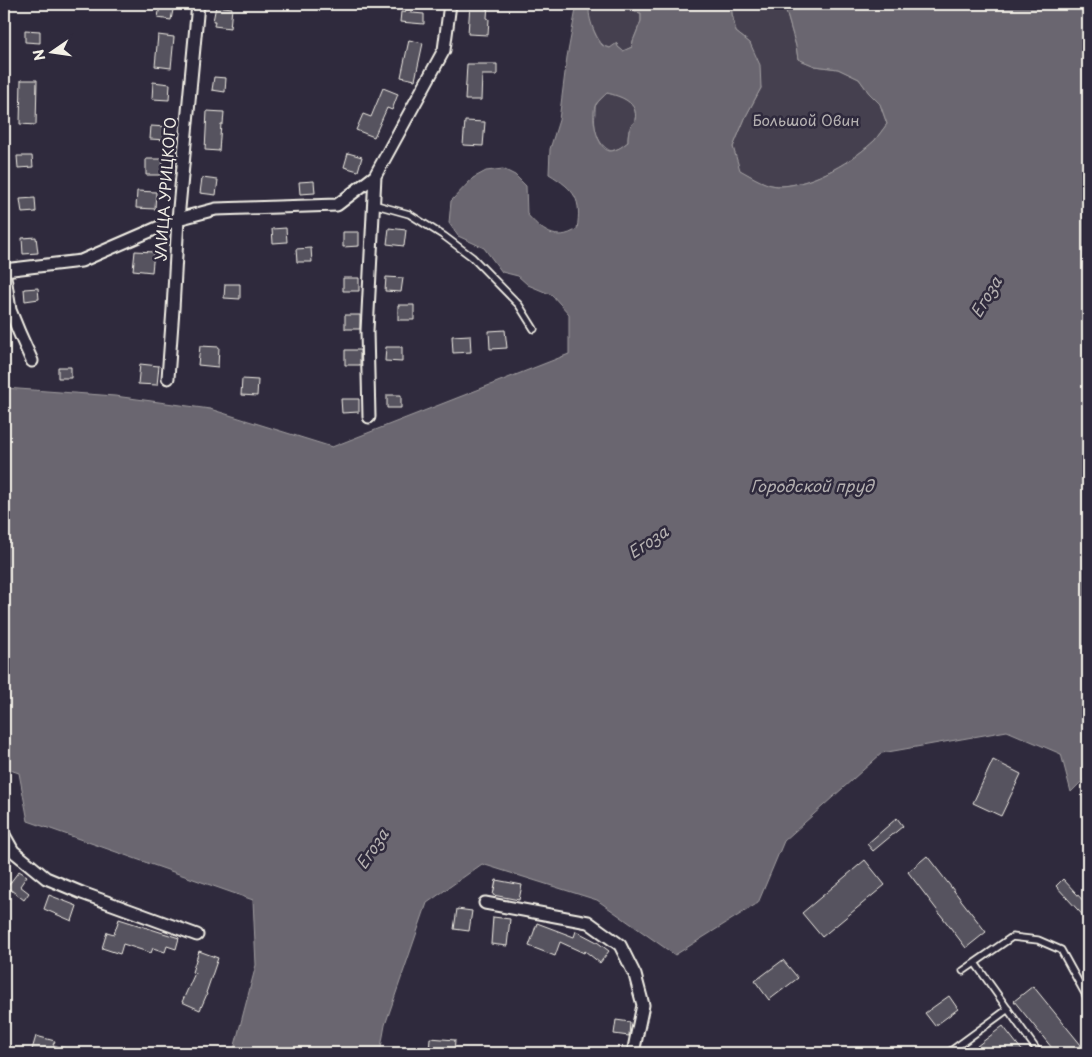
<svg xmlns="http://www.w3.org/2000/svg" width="1092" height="1057" font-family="'Playpen Sans',sans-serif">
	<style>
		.green { fill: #454050; stroke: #9c989c }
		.water { fill: #6a6670; stroke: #a19ea0; fill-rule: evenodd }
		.building { fill: #56525f; stroke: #f4f1e8 }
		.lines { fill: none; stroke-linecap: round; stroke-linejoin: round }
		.lane-casing { stroke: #f4f1e8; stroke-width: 9 }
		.street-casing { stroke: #f4f1e8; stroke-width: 15 }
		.lane { stroke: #2f2a3d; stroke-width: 5.5 }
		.street { stroke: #2f2a3d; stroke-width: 11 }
		.labels { text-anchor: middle; stroke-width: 5; stroke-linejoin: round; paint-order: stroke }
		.park-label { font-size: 15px; fill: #b7b3b3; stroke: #2f2a3d }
		.street-label { font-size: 15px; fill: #f4f1e8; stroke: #2f2a3d }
		.water-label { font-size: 16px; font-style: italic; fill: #b6b2b2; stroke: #2f2a3d }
	</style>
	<rect width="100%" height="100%" fill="#2f2a3d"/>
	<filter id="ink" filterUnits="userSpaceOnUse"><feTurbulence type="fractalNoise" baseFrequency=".02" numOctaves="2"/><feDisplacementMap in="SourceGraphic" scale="10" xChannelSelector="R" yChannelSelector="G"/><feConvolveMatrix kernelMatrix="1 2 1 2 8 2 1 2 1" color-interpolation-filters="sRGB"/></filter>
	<g filter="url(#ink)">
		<path class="green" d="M590,4H622L630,6L635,12L641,13V21L633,41L632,47L623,51L618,47C613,48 607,49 603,45C597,40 590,23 589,16C588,11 588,8 590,4Z
			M731,4H784L796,46L798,59L815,66L838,69L859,79L869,93L880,104L887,124C883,129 879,135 875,140C853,161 814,184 782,186C766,187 753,177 739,170L733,147L746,116L761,88L750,43L736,32L732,14Z
			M607,93C620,96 639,102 635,120C634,123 633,123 631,126C628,131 628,137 628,142L620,148L611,151C597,145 593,127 595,113C595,112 595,105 596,105C598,101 604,96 607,93Z"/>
		<path class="water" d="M577,4H590C586,14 595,37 602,45C604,47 607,47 610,48L617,43L618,47L623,51L632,47L633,41L641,21V13L635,12L630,6L622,4H731L732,14L736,32L750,43L760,65L761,88L746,116L733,147L740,170C753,177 767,187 782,186C814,184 853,161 875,140C879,135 883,129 887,124L880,104L869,93L859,79L838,69L815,66L798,59L796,46L784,4H1088V779L1085,778L1071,792L1061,754L1007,731L882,753L784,841L758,903L675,955L597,900L482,864L427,903L385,1025L380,1053H233L256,965L253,900L28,821L19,773L4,768V381L5,388L115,396L210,409L332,447L569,354V314L552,295L528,285L518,276L502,272L484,248L458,236L449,223L451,201L473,178L486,171L503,169L515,175L526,186L527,214C541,230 556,243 577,229C582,199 575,190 549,174L550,149L559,120L567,57ZM607,93C620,96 639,102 635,120C634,124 633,123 631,126C628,131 628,137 628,142C624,145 617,151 610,151C597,150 590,114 596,104C598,101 604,96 607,93Z"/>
		<path class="building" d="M160,4L174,5L171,20L158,18Z
			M470,4H488L487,18L489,19L488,35L468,34Z
			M216,6L232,8L230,28L214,26L215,21H213Z
			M401,12L424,14V24L400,22Z
			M25,30L40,31V43L25,42Z
			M158,35L174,37L171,68L155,66Z
			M409,40L423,43L415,80L401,77Z
			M467,64H497V75H482L481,100H465Z
			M214,77L226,78L225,92L212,90Z
			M21,80H37L36,125L20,124Z
			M153,82L170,84L169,100L152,99Z
			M383,88L398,94L392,110L387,108L374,137L356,130L363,114L371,117Z
			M207,111L224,112L223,124H221L219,151L205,150Z
			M465,121L485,122L483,146L463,145Z
			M151,126L167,127L166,140L150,139Z
			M348,153L362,157L358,171L344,167Z
			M17,156H32L33,167L18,168Z
			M146,159H163L162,175H146Z
			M202,178L218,180L216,195L200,193Z
			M314,181L315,193L300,194L299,182Z
			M137,191L156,192L155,209L136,208Z
			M35,198L36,212L22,213L20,199Z
			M286,228L287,242L273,243L272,229Z
			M389,228L406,230L404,246L387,244Z
			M343,232H359V246L343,247Z
			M36,237L38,253L23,254L22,238Z
			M311,248L312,262H297L296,249Z
			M135,251L154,252L152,272L133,270Z
			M386,277L403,278L401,292L385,291Z
			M343,278H359V291H343Z
			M225,284H240V299L224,298Z
			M38,288L39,299L25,301L24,289Z
			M398,305H414V320H398Z
			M345,315H360V329H345Z
			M505,330L507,348L490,349L489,331Z
			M470,335L471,352L453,353L452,336Z
			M200,346L219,347L218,367L198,365Z
			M386,347H402V362L385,361Z
			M345,350H360V365H345Z
			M140,364L159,366L157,385L138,384Z
			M58,367H71V378H58Z
			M242,379L258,380L257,396L241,395Z
			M387,395H401V408H387Z
			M341,399H359V412L342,413Z
			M993,760L1021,774L1001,816L973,803Z
			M897,818L903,826L873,851L867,844Z
			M927,856L986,932L966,948L908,872Z
			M865,860L885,885L822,937L802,913Z
			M19,871L27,876L20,886L29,893L24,900L7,887Z
			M1063,879L1088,906V921L1056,886Z
			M496,880L522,885L519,900L493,895Z
			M49,895L77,906L72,921L44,909Z
			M457,909L472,911L469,931L454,929Z
			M493,917L510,919L507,946L491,944Z
			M119,919L179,938L176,949L167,946L165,952L153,948L151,953L123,944L120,954L102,948L107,932L114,934Z
			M537,923L574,937L576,931L597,942L609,951L600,963L585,951L584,953L560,942L555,956L529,946Z
			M199,951L218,958L206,993L207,994L200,1010L182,1002L195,973L192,972Z
			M783,960L798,978L769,1000L755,981Z
			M1033,986L1081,1045L1071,1053H1056L1014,1001Z
			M949,996L958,1009L935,1026L925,1013Z
			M616,1020L630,1022L629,1036L614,1034Z
			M1003,1026L1024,1053H968Z
			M36,1036L55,1041L53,1045L72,1050L71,1053H31Z
			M430,1038L455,1040L454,1053H429Z"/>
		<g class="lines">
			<defs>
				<path id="lane" d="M373,204L409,214L444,236L472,257L519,305L534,329
					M975,963L1039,1053
					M963,971L1012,937L1038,940L1061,950L1088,999
					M948,1053L1008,1009"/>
				<path id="street" d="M4,270L81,261L178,219L216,209L337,205L375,176
					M4,270L10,310L19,332L32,361
					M168,378L173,309L178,219L198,4
					M369,417L367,331L375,176L444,50L450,4
					M4,835L13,851L46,878L82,893L197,935
					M485,903L588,922L620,945L635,975L643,1005L633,1053"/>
			</defs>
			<use href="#lane" class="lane-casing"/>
			<use href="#street" class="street-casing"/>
			<use href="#lane" class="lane"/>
			<use href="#street" class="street"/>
		</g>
	</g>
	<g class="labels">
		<g class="park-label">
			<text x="806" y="126">Большой Овин</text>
		</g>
		<g class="street-label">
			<text transform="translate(166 189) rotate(-86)" y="5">УЛИЦА УРИЦКОГО</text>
		</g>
		<g class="water-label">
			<text transform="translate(986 297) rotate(-59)" y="6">Егоза</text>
			<text x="812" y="492">Городской пруд</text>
			<text transform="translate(648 542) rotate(-34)" y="6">Егоза</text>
			<text transform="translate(372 849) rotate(-56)" y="6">Егоза</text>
		</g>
	</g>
	<rect width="1092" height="1057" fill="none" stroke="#2f2a3d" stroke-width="20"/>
	<rect x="10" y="10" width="1072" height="1037" fill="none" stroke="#f4f1e8" stroke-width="2" filter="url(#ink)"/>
	<g transform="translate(52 52) rotate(257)" stroke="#2f2a3d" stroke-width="4" paint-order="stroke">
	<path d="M0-4L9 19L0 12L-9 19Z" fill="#f4f1e8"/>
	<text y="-8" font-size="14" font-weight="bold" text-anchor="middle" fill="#f4f1e8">N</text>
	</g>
</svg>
